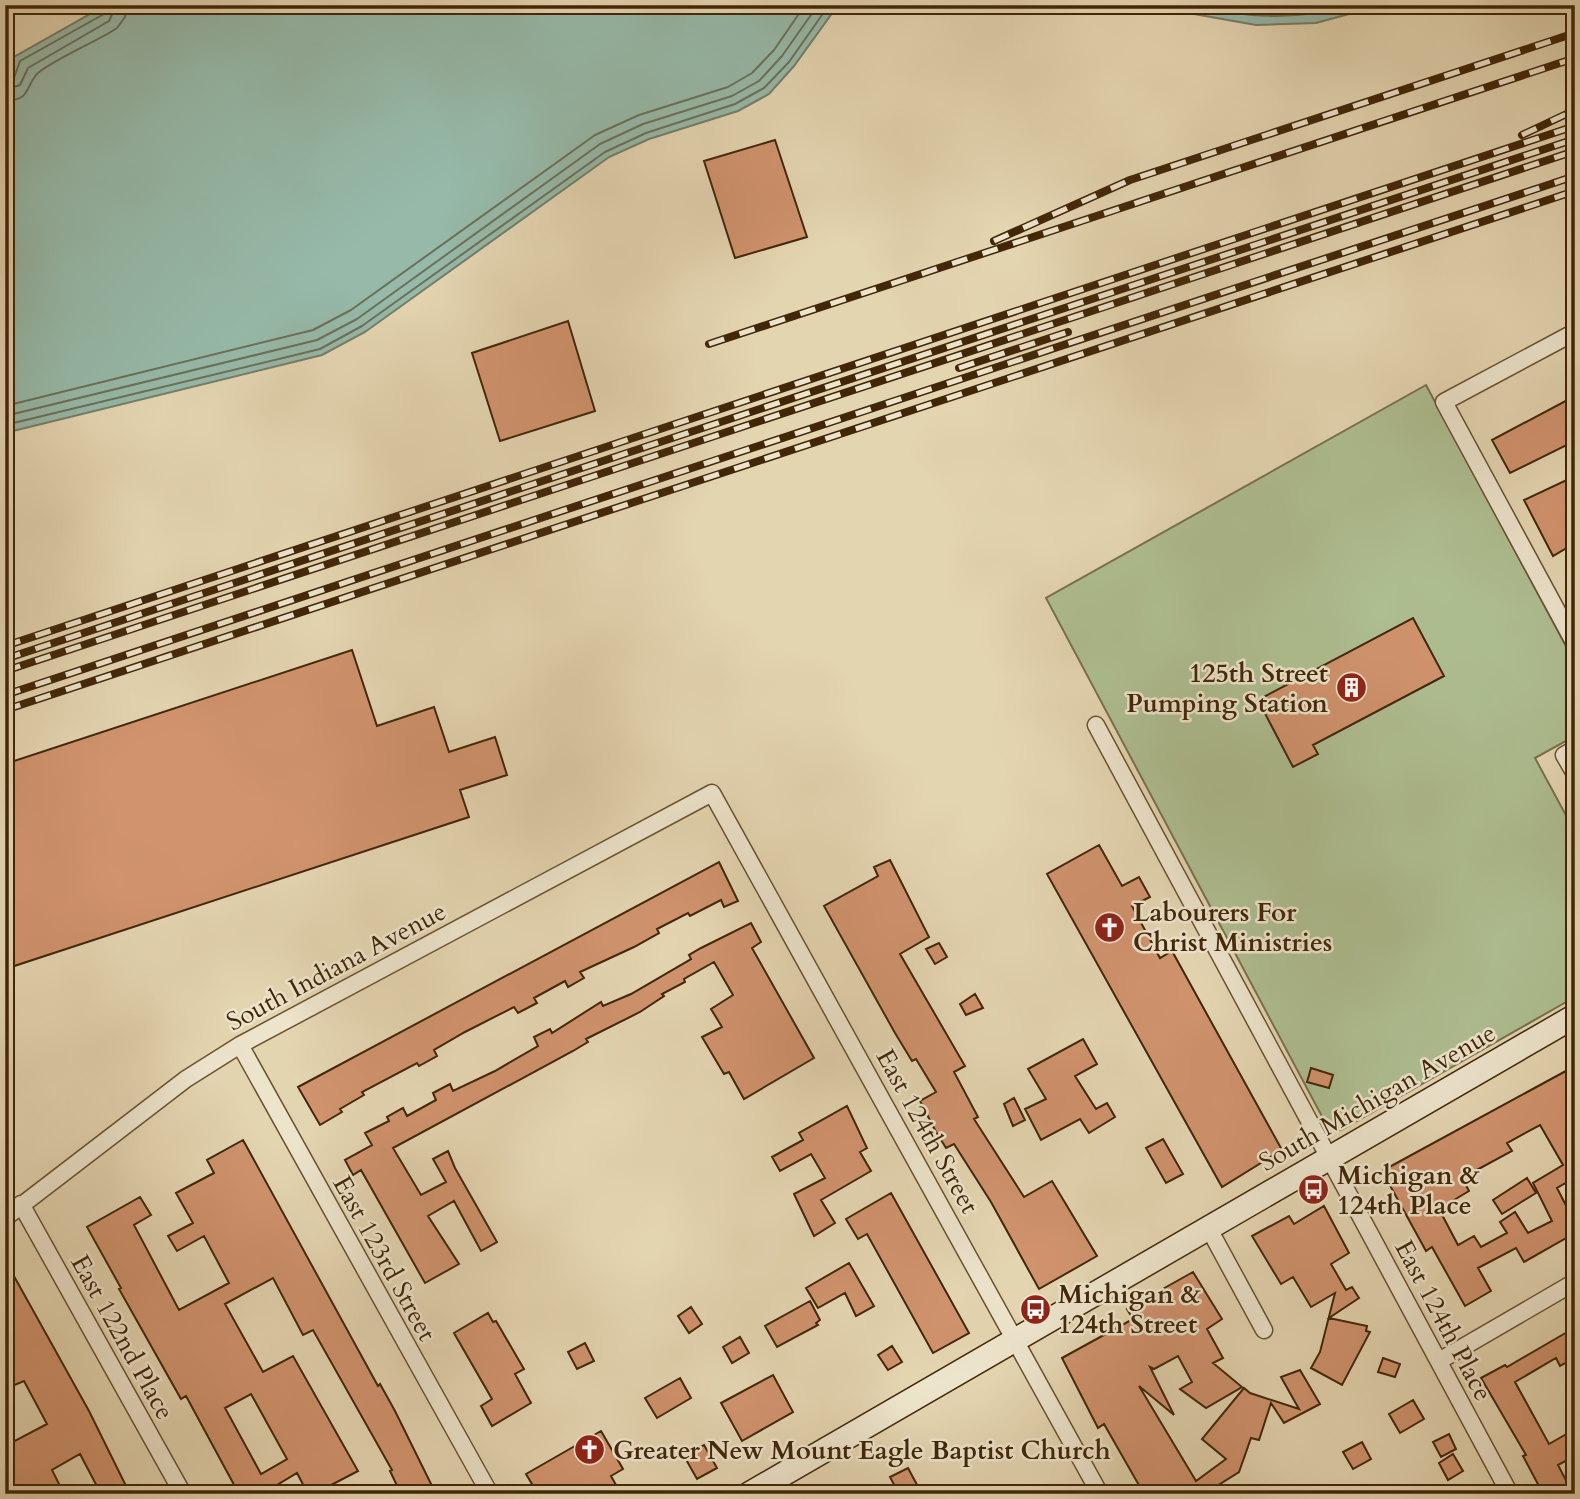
<svg xmlns="http://www.w3.org/2000/svg" width="1580" height="1499" font-family="Cardo,serif">
	<style>
		.green { fill: #aebe91; stroke: #78724c; stroke-width: 2 }
		.water { fill: #96b9a9; stroke: #747e69; stroke-width: 2 }
		.lines { fill: none; stroke-linecap: round; stroke-linejoin: round }
		.shore { stroke: #6c7058; stroke-width: 2 }
		.building { fill: #d0936e; stroke: #412608; stroke-width: 2; fill-rule: evenodd }
		.street-casing { stroke: #6a5232; stroke-width: 19 }
		.secondary-casing { stroke: #412608; stroke-width: 26 }
		.street { stroke: #ede4cc; stroke-width: 16 }
		.secondary { stroke: #ede4cc; stroke-width: 23 }
		.rail-casing { stroke: #412608; stroke-width: 8 }
		.rail { stroke: #ede4cc; stroke-width: 5; stroke-dasharray: 16; stroke-linecap: butt }
		.labels { text-anchor: middle; stroke-width: 5; stroke-linejoin: round; paint-order: stroke }
		.poi-label { font-size: 26px; font-weight: bold; fill: #412608; stroke: #ede4cc; text-anchor: start }
		.street-label { font-size: 26px; fill: #412608; stroke: #ede4cc }
	</style>
	<rect width="100%" height="100%" fill="#e4d5b1"/>
	<filter id="stains"><feTurbulence type="fractalNoise" baseFrequency=".00286" numOctaves="4"/><feColorMatrix values="0 0 0 0 .2 0 0 0 0 .09 0 0 0 0 .02 0 0 0 .5 -.17"/></filter>
	<radialGradient id="worn" r=".72"><stop offset=".6" stop-color="#630" stop-opacity="0"/><stop offset="1" stop-color="#630" stop-opacity=".3"/></radialGradient>
	<path class="green" d="M1426,385L1575,663V736L1535,758L1575,832V997L1341,1130L1333,1131L1326,1124L1046,598Z"/>
	<path class="water" d="M106,5H838L794,66L769,94L738,111L649,139L609,157L365,332L322,355L5,433V85L14,57Z
		M1143,5H1382L1316,23L1256,25Z"/>
	<g class="lines">
		<path class="shore" d="M1184,5C1248,17 1290,22 1355,5
			M1235,5L1257,9L1320,5
			M5,82L14,78L20,61L104,14L107,5
			M5,90L20,85L28,68L109,21L116,5
			M5,101C30,100 25,89 36,75C46,63 100,40 117,28L125,17L127,5
			M5,406L313,330L351,310L595,135L639,115L728,87L752,73L774,50L805,5
			M5,416L317,340L357,319L600,144L643,124L732,96L759,81L782,56L818,5
			M5,425L320,349L362,326L605,152L646,133L735,104L764,88L789,62L829,5"/>
	</g>
	<path class="building" d="M775,140L807,237L735,258L704,161Z
		M568,321L595,411L500,441L472,353Z
		M1575,396V441L1510,473L1492,440Z
		M1575,476V543L1553,556L1524,500Z
		M1413,618L1444,676L1313,745L1318,754L1293,767L1258,700Z
		M352,650L377,726L434,707L449,752L495,737L507,775L460,790L469,817L5,969V849L10,847L5,831V764Z
		M1099,845L1122,886L1139,877L1150,897L1132,906L1160,958L1172,951L1282,1150L1222,1187L1047,874Z
		M890,860L929,937L900,954L965,1066L954,1072L978,1117L974,1119L1024,1197L1052,1181L1097,1256L1039,1289L991,1202L954,1144L946,1148L935,1130L920,1101L936,1092L916,1059L912,1061L895,1033L824,906L878,876L874,867Z
		M719,862L738,901L724,907L721,900L690,916L688,913L657,929L659,933L634,947L580,972L584,978L568,987L565,981L534,998L537,1003L518,1013L514,1007L465,1032L434,1050L437,1056L419,1066L417,1063L362,1092L364,1095L340,1109L342,1112L320,1125L298,1087Z
		M751,923L761,942L752,948L814,1058L744,1099L729,1072L724,1074L702,1037L722,1027L711,1009L733,995L714,962L684,979L685,982L662,994L664,996L640,1012L586,1039L588,1042L573,1051L393,1148L421,1195L446,1182L433,1159L448,1151L455,1168L497,1242L481,1251L454,1201L428,1216L459,1264L425,1283L361,1170L353,1175L345,1160L372,1145L365,1133L389,1121L387,1117L403,1108L407,1116L436,1100L433,1093L450,1084L453,1091L495,1071L538,1046L534,1037L550,1029L552,1033L601,1002L603,1006L631,994L691,959L689,955L701,948Z
		M939,943L947,957L935,964L926,949Z
		M975,994L983,1008L966,1015L960,1004Z
		M1083,1039L1097,1064L1075,1076L1096,1109L1107,1103L1115,1117L1089,1133L1080,1119L1041,1140L1025,1109L1046,1099L1028,1069Z
		M1575,1066V1186L1571,1180L1557,1188L1575,1223V1233L1524,1262L1516,1248L1478,1268L1491,1291L1465,1306L1432,1247L1426,1251L1382,1171ZM1540,1125L1563,1165L1533,1183L1552,1221L1528,1233L1515,1212L1500,1222L1507,1233L1481,1247L1474,1236L1458,1245L1439,1209L1469,1191L1462,1178L1512,1151L1507,1143Z
		M1311,1068L1333,1075L1329,1088L1307,1082Z
		M1014,1098L1025,1120L1013,1126L1004,1104Z
		M847,1106L867,1148L860,1152L871,1171L821,1200L835,1223L814,1236L794,1194L825,1178L811,1154L780,1171L772,1157L803,1140L799,1133Z
		M1163,1139L1183,1174L1166,1183L1146,1148Z
		M243,1140L378,1386L380,1384L395,1411L436,1494H401L390,1471L392,1470L313,1330L303,1335L273,1278L225,1304L263,1372L293,1356L358,1471L314,1494H308L297,1473L262,1494H239L186,1396L181,1399L119,1289L121,1288L87,1227L140,1197L151,1215L134,1225L179,1310L229,1283L204,1236L177,1251L168,1236L193,1223L176,1193L214,1173L207,1160ZM251,1394L287,1459L261,1474L225,1408Z
		M1527,1178L1536,1193L1502,1214L1493,1200Z
		M891,1193L969,1333L933,1353L867,1234L858,1239L846,1219Z
		M1324,1206L1349,1253L1331,1264L1346,1290L1352,1287L1359,1298L1329,1318L1367,1326L1366,1331L1370,1332L1342,1385L1311,1368L1320,1352L1335,1293L1311,1307L1293,1277L1281,1284L1252,1236L1289,1216L1294,1224Z
		M5,1260L89,1411L130,1494H101L80,1454L52,1470L64,1494H5V1446L47,1424L24,1381L5,1389Z
		M849,1263L874,1306L856,1316L845,1293L818,1308L806,1288Z
		M1193,1272L1222,1319L1207,1329L1223,1358L1213,1363L1242,1387L1206,1408L1180,1389L1192,1382L1178,1356L1154,1369L1150,1367L1174,1415L1139,1386L1196,1481L1226,1459L1202,1439L1244,1388L1250,1393L1299,1409L1281,1377L1300,1370L1320,1404L1284,1423L1271,1403L1259,1440L1251,1438L1239,1472L1204,1494H1144L1104,1424L1098,1428L1062,1358L1133,1319L1127,1309Z
		M810,1301L820,1320L816,1323L818,1325L777,1347L765,1326Z
		M691,1307L702,1324L689,1333L678,1316Z
		M488,1313L493,1322L496,1321L524,1369L515,1374L531,1403L492,1426L481,1406L492,1399L454,1333Z
		M1569,1331L1575,1341V1358L1560,1366L1556,1358L1515,1382L1549,1444L1570,1432L1575,1441V1456L1558,1465L1573,1494H1549L1545,1486L1540,1488L1523,1456L1526,1455L1481,1378L1505,1365L1507,1367Z
		M740,1337L749,1353L732,1363L723,1347Z
		M585,1343L594,1361L577,1369L568,1352Z
		M892,1346L902,1362L888,1370L878,1355Z
		M1383,1358L1400,1364L1395,1377L1378,1372Z
		M773,1375L793,1412L742,1441L721,1403Z
		M680,1378L691,1398L657,1418L645,1398Z
		M1413,1400L1424,1419L1400,1433L1389,1414Z
		M601,1431L623,1469L611,1476L621,1494H538L526,1474Z
		M1449,1434L1456,1449L1441,1457L1433,1442Z
		M1362,1442L1371,1459L1353,1469L1343,1452Z
		M704,1445L717,1468L697,1479L684,1456Z
		M1453,1454L1463,1471L1448,1480L1439,1463Z
		M908,1468L922,1494H899L890,1477Z"/>
	<g class="lines">
		<defs>
			<path id="street" d="M1575,332L1444,402L1575,644
				M1096,725L1510,1494
				M1575,749L1564,755L1575,774
				M240,1045L490,1494
				M21,1204L183,1494
				M5,1218L186,1079L240,1045L712,793L1100,1494
				M1208,1227L1264,1330
				M1439,1361L1575,1282"/>
			<path id="secondary" d="M749,1494L1575,1016"/>
		</defs>
		<use href="#street" class="street-casing"/>
		<use href="#secondary" class="secondary-casing"/>
		<use href="#street" class="street"/>
		<use href="#secondary" class="secondary"/>
		<defs>
			<path id="rail" d="M1522,135L1575,110
				M994,241L1130,180L1575,33
				M709,344L1575,58
				M959,368L1068,332
				M5,646L1575,126
				M5,659L1575,139
				M5,671L1575,151
				M5,695L1575,176
				M5,710L1575,191"/>
		</defs>
		<use href="#rail" class="rail-casing"/>
		<use href="#rail" class="rail"/>
	</g>
	<defs>
		<symbol id="building-disc" viewBox="-11 -11 22 22"><circle r="9.5" fill="#8f2418" stroke="#ede4cc"/><path d="M-4-6H4V6H1V3H-1V6H-4ZM-2.5-4.3h1.7v1.8h-1.7ZM.8-4.3h1.7v1.8H.8ZM-2.5-1h1.7V.8h-1.7ZM.8-1h1.7V.8H.8Z" fill="#fff"/></symbol>
		<symbol id="church-disc" viewBox="-11 -11 22 22"><circle r="9.5" fill="#8f2418" stroke="#ede4cc"/><path d="M-1.2-6h2.4v3.5h3.3v2.4h-3.3V6h-2.4V-.1h-3.3v-2.4h3.3Z" fill="#fff"/></symbol>
		<symbol id="bus-disc" viewBox="-11 -11 22 22"><circle r="9.5" fill="#8f2418" stroke="#ede4cc"/><path d="M-5-6H5V4H4V6H2V4H-2V6H-4V4H-5ZM-3.5-4V0h7V-4ZM-3.5 1.2v1.5H-2V1.2ZM2 1.2v1.5H3.5V1.2Z" fill="#fff"/></symbol>
	</defs>
	<g fill-rule="evenodd">
		<use href="#building-disc" x="1334" y="670" width="35" height="35"/>
		<use href="#church-disc" x="1092" y="910" width="35" height="35"/>
		<use href="#bus-disc" x="1296" y="1172" width="35" height="35"/>
		<use href="#bus-disc" x="1018" y="1292" width="35" height="35"/>
		<use href="#church-disc" x="572" y="1432" width="35" height="35"/>
	</g>
	<g class="labels">
		<g class="poi-label">
			<text x="1328" y="682" text-anchor="end">125th Street<tspan x="1328" dy="30">Pumping Station</tspan></text>
			<text x="1133" y="921">Labourers For<tspan x="1133" dy="30">Christ Ministries</tspan></text>
			<text x="1337" y="1184">Michigan &amp;<tspan x="1337" dy="30">124th Place</tspan></text>
			<text x="1058" y="1303">Michigan &amp;<tspan x="1058" dy="30">124th Street</tspan></text>
			<text x="613" y="1459">Greater New Mount Eagle Baptist Church</text>
		</g>
		<g class="street-label">
			<text transform="translate(336 966) rotate(-28)" y="9">South Indiana Avenue</text>
			<text transform="translate(1377 1097) rotate(-30)" y="9">South Michigan Avenue</text>
			<text transform="translate(928 1131) rotate(61)" y="9">East 124th Street</text>
			<text transform="translate(385 1258) rotate(61)" y="9">East 123rd Street</text>
			<text transform="translate(1444 1320) rotate(62)" y="9">East 124th Place</text>
			<text transform="translate(123 1337) rotate(61)" y="9">East 122nd Place</text>
		</g>
	</g>
	<rect width="1580" height="1499" fill="none" stroke="#e4d5b1" stroke-width="28"/>
	<rect x="7" y="7" width="1566" height="1485" fill="none" stroke="#412608" stroke-width="3.5"/>
	<rect x="14" y="14" width="1552" height="1471" fill="none" stroke="#412608" stroke-width="2"/>
	<rect width="100%" height="100%" filter="url(#stains)"/>
	<rect width="100%" height="100%" fill="url(#worn)"/>
</svg>
